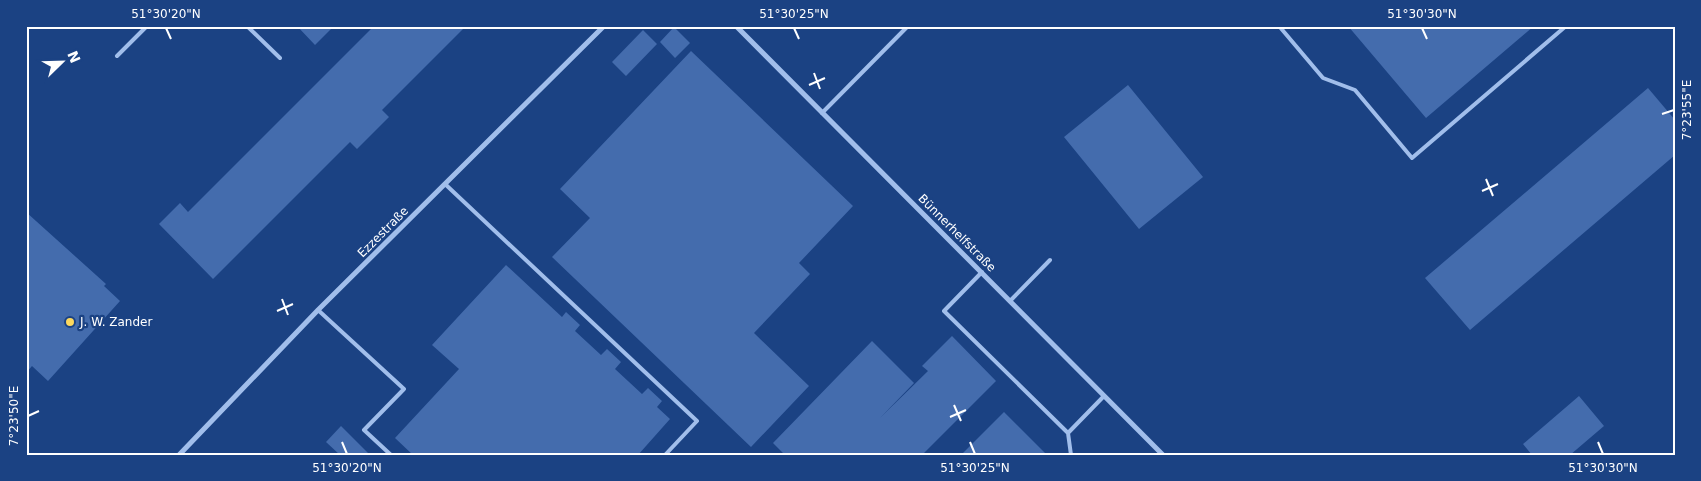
<svg xmlns="http://www.w3.org/2000/svg" width="1701" height="481" font-family="'DejaVu Sans',sans-serif">
	<style>
		.building { fill: #446cad }
		.lines { fill: none; stroke-linecap: round; stroke-linejoin: round }
		.service { stroke: #a1beeb; stroke-width: 4 }
		.minor { stroke: #a1beeb; stroke-width: 5 }
		.ticks { fill: none; stroke: #fff; stroke-width: 2 }
		.poi-dot { fill: #fcd85e; stroke: #1b4283; stroke-width: 2 }
		.labels { text-anchor: middle; stroke-width: 4.5; stroke-linejoin: round; paint-order: stroke }
		.street-label { font-size: 12px; fill: #fff; stroke: #1b4283 }
		.poi-label { font-size: 12px; fill: #fff; stroke: #1b4283; text-anchor: start }
		.neatline { fill: none; stroke: #fff; stroke-width: 2 }
		.ticks-label { font-size: 12px; text-anchor: middle; fill: #fff }
	</style>
	<rect width="100%" height="100%" fill="#1b4283"/>
	<path class="building" d="M297,26H334L315,45Z
		M374,26H466L382,110L389,117L357,149L350,142L213,279L159,224L180,203L188,212Z
		M1348,26H1534L1426,118Z
		M674,27L690,43L675,58L660,42Z
		M643,30L657,44L626,76L612,62Z
		M691,51L853,206L799,263L810,274L754,333L809,386L751,447L552,257L590,218L560,189Z
		M1128,85L1203,177L1139,229L1064,137Z
		M1648,88L1675,120V155L1470,330L1425,278Z
		M26,212L106,284L104,286L120,301L48,381L32,366L26,373Z
		M506,265L562,317L566,312L580,325L575,331L601,355L607,349L621,362L615,369L642,394L648,388L662,401L657,407L670,419L638,455H413L395,438L459,369L432,345Z
		M952,336L996,381L922,455H785L773,443L872,341L914,383L880,418L928,371L922,366Z
		M1579,396L1604,426L1570,455H1532L1523,444Z
		M1004,412L1047,455H961Z
		M341,426L370,455H340L326,442Z"/>
	<g class="lines">
		<path class="service" d="M247,26L280,58
			M1279,26L1323,78L1355,90L1412,158L1566,26
			M117,56L147,26
			M822,113L908,26
			M445,184L697,421L665,455
			M982,272L944,311L1068,433L1104,396
			M1010,301L1050,260
			M318,310L404,389L364,430L391,455
			M1068,433L1071,455"/>
		<path class="minor" d="M736,26L1163,455
			M179,455L318,310L604,26"/>
	</g>
	<path class="ticks" d="M166,28L171,39M794,28L799,39M1422,28L1427,39M814,73L820,89M809,85L825,78M1662,114L1674,110M1486,179L1493,196M1482,191L1498,184M282,299L288,315M277,311L293,304M954,405L961,421M28,416L39,411M950,417L966,410M342,442L347,454M970,442L975,454M1598,442L1603,454"/>
	<circle class="poi-dot" cx="70" cy="322" r="5"/>
	<g class="labels">
		<g class="street-label">
			<text transform="translate(383 232) rotate(-45)" y="4">Ezzestraße</text>
			<text transform="translate(957 233) rotate(45)" y="4">Bünnerhelfstraße</text>
		</g>
		<g class="poi-label">
			<text x="80" y="326">J. W. Zander</text>
		</g>
	</g>
	<rect width="1701" height="481" fill="none" stroke="#1b4283" stroke-width="55"/>
	<g transform="translate(62 62) rotate(67)" stroke="#1b4283" stroke-width="4" paint-order="stroke">
	<path d="M0-4L9 19L0 12L-9 19Z" fill="#ffffff"/>
	<text y="-8" font-size="14" font-weight="bold" text-anchor="middle" fill="#ffffff">N</text>
	</g>
	<rect x="28" y="28" width="1646" height="426" class="neatline"/>
	<g class="ticks-label">
		<text x="166" y="18">51°30'20"N</text>
		<text x="794" y="18">51°30'25"N</text>
		<text x="1422" y="18">51°30'30"N</text>
		<text transform="translate(1687 110) rotate(-90)" y="4">7°23'55"E</text>
		<text transform="translate(14 416) rotate(-90)" y="4">7°23'50"E</text>
		<text x="347" y="472">51°30'20"N</text>
		<text x="975" y="472">51°30'25"N</text>
		<text x="1603" y="472">51°30'30"N</text>
	</g>
</svg>
